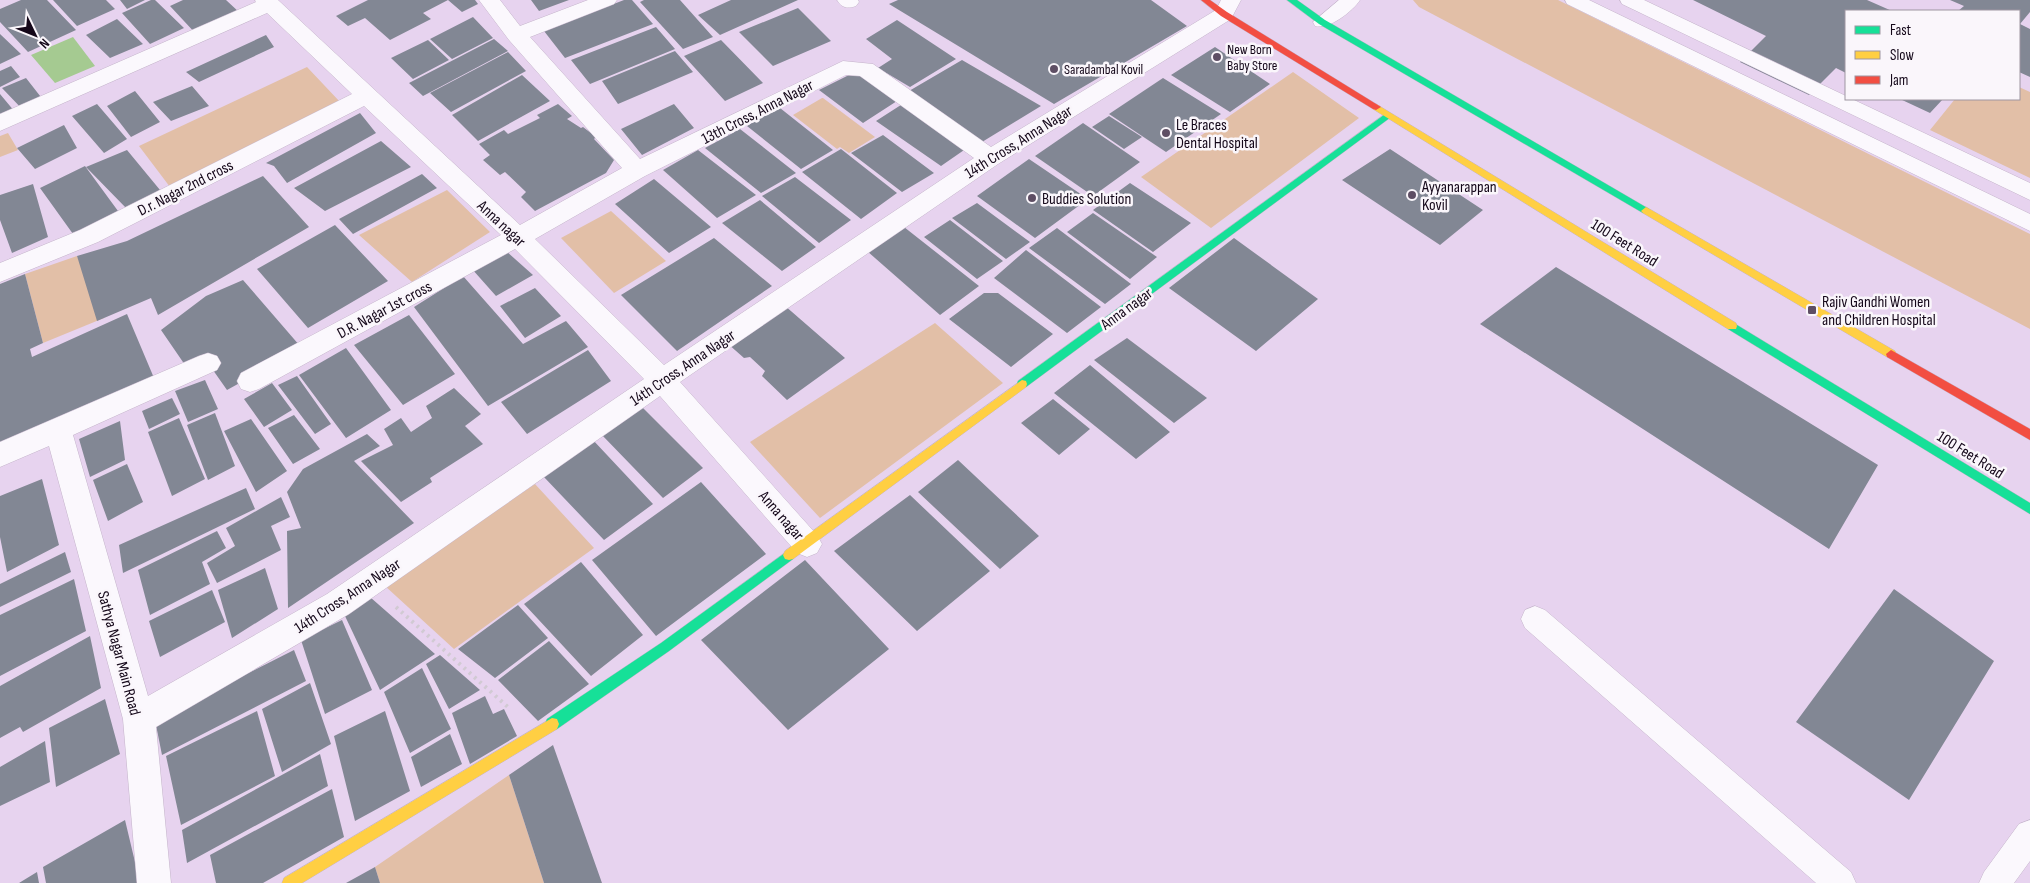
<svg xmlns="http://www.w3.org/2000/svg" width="2030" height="883" font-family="'Sofia Sans Condensed',sans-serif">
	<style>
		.green { fill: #e2bfa7 }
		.water { fill: #a5ca91 }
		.building { fill: #828794 }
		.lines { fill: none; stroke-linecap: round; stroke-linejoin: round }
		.lane-casing { stroke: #c4b4ca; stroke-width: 1 }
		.street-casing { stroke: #c4b4ca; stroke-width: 1 }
		.fast-casing { stroke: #c4b4ca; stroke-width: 1 }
		.slow-casing { stroke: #c4b4ca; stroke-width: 1 }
		.jam-casing { stroke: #c4b4ca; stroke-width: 1 }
		.path { stroke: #d1cad3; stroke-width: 4; stroke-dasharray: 2.5 4.5; stroke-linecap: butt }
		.lane { fill: #fbf8fd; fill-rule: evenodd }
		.street { fill: #fbf8fd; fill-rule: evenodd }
		.fast { fill: #16e098; fill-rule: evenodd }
		.slow { fill: #ffcf43; fill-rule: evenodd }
		.jam { fill: #f24e42; fill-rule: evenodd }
		.poi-dot { fill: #5e4e64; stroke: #faf6fb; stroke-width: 2 }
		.labels { text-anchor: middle; stroke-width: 5; stroke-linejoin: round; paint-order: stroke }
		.far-poi-label { font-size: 14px; fill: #140719; stroke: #faf6fb; text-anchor: start }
		.street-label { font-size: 16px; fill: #140719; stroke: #faf6fb }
		.poi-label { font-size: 16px; fill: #140719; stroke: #faf6fb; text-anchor: start }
	</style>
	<rect width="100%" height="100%" fill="#e7d3ef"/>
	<path class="green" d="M1413,0H1558L2030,234V329L1419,7Z
		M307,67L341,103L170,187L139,146Z
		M1293,72L1359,118L1211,228L1141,177Z
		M2019,87L2030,92V178L1930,130L1955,99H2019Z
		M822,98H823L875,137L849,153L840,147L837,149L793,115Z
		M8,133L18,150L0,157V136Z
		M447,190L490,232L412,282L359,235Z
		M611,211L666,261L614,293L561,238Z
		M77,256L104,318L43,343L25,274Z
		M935,323L1003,383L820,518L750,442Z
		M535,484L594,548L454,649L385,586Z
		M509,775L544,883H380L375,867Z"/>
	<path class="water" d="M73,37L95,66L55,83L31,55Z"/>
	<path class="building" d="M21,0H47L76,30L28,52L0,22V9Z
		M53,0H106L115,9L77,26Z
		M120,0H145L127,9Z
		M151,0H155L184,28L150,44L122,13Z
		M183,0H226L240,13L197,35L170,6Z
		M368,0H475L478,4L462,12L448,0L423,13L431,19L390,40L365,18L348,26L336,16Z
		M531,0H569L539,11Z
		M624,0H632L653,24L565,58L544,31Z
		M644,0H680L713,37L683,49L640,2Z
		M731,0H798L720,35L698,15Z
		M898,0H1151L1187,26L1054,104L889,4Z
		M1693,0H1867L1892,11H1846V73L1836,68L1809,95L1740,62L1766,36Z
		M1950,0H2030V12L2020,24L2030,29V77L2019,72V11H1958L1964,6Z
		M798,8L831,41L773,66L739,32Z
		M473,17L493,38L452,59L430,39Z
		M117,19L143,44L110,58L86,35Z
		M897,20L956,59L910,87L878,68L892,59L866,39Z
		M656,27L675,49L590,84L571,60Z
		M0,34L21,54L0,64Z
		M266,35L274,47L199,82L186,72Z
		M494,39L508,51L423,96L409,83Z
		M428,40L449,60L413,79L391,58Z
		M721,40L763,83L725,101L684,56Z
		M1215,47L1270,84L1230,112L1171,75Z
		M675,51L693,72L618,104L602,81Z
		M508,52L526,71L451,112L430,93Z
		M962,60L1041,106L982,142L909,91Z
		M11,66L20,77L0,87V71Z
		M855,72L897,101L863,123L819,90Z
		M522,75L550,101L478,141L452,115Z
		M26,78L44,101L24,111L2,88Z
		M1163,78L1221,114L1166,152L1109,114Z
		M192,86L209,106L171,121L153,102Z
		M135,91L160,122L131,137L107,106Z
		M0,94L15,112L0,119Z
		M1900,99H1943L1930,113Z
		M904,103L967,148L941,166L876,121Z
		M97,104L127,139L104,153L72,116Z
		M558,104L572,116L567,119L581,128L583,127L596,137L594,139L614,160L606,173L535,211L521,197L526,192L505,172L500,175L483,160L490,155L479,144L504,130L508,134L540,118L537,115Z
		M674,104L694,128L642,155L621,129Z
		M780,108L833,150L801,169L747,126L757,120L754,118Z
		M360,113L376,133L287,183L274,166L266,163Z
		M1109,116L1142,137L1124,149L1092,127Z
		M1083,123L1140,162L1093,196L1035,156Z
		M64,125L77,148L35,169L17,148Z
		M740,129L796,173L761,193L705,148Z
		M883,135L934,173L902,192L851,153Z
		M381,141L411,167L325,211L294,188Z
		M841,149L897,193L861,219L802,172Z
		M1390,149L1483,210L1440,245L1342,180Z
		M127,150L160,190L127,209L86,167Z
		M698,150L756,195L717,218L663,170Z
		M1029,159L1088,199L1035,238L977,196Z
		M85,166L118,211L73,234L40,188Z
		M422,174L437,188L353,234L339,219Z
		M263,176L309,227L158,315L151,298L97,321L77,256L127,241Z
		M795,177L851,220L819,243L762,196Z
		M654,179L711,227L669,253L615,204Z
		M1130,183L1191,223L1153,252L1093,210Z
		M33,184L48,237L12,253L0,220V195Z
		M760,200L816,247L782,271L722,223Z
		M977,203L1030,242L1006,259L952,218Z
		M1093,213L1157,257L1130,279L1067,232Z
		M950,220L1003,261L977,279L924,237Z
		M335,225L388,281L308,328L257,269Z
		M904,227L979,286L940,315L867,251Z
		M1057,228L1131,284L1105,304L1029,248Z
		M714,238L772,286L677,351L621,295Z
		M1234,238L1318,299L1256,351L1169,288Z
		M1026,250L1101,307L1067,333L994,278Z
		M506,251L533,275L496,296L472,269Z
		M1556,267L1878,465L1829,549L1480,324Z
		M25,274L43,343L30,349L32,357L127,314L154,378L0,445V284Z
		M463,276L523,344L566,321L588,347L488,406L414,307Z
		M243,280L300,346L269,367L227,390L208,363L185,365L161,330L206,296Z
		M535,288L561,316L525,338L500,306Z
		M984,293H998L1053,334L1011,367L949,319Z
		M784,305L845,358L787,400L762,376L765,371L750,357L744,358L727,343Z
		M409,315L455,374L403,405L354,345Z
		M1127,338L1207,398L1174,423L1094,360Z
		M346,348L391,410L346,438L299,375Z
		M588,350L611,381L527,434L501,402Z
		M1090,365L1170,432L1136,459L1054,393Z
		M297,376L331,424L315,434L278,385Z
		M205,380L218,409L188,422L175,391Z
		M272,383L292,410L264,427L244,399Z
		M454,388L481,414L465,426L483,444L430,478L432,482L401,502L361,461L393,445L384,429L401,418L411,432L432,418L426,406Z
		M172,398L180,414L149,429L142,411Z
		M1053,399L1090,429L1059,455L1021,423Z
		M640,405L703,468L663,498L600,433Z
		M215,413L235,466L208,480L187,425Z
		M294,415L320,449L293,464L268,428Z
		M179,418L205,479L172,496L148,432Z
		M251,419L287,471L256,492L224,431Z
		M120,421L125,460L90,477L79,439Z
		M367,434L380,446L354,461L414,523L288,608L287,531L301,528L287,492L303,469Z
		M592,439L653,504L604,540L543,476Z
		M958,460L1039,536L1000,569L918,492Z
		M127,464L143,502L108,521L93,480Z
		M42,479L59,545L7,572L0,537V496Z
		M701,482L766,554L656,636L592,560Z
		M246,488L255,509L123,573L119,545Z
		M910,495L990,571L917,631L834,551Z
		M281,497L290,517L271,526L281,550L217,583L207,563L235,546L226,528Z
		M217,531L226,548L202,562L210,584L150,615L138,570Z
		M65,552L71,572L0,607V584Z
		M805,560L889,649L788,730L701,640Z
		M581,562L643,635L591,676L524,604Z
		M265,568L278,609L232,638L218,590Z
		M74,579L86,631L0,676V615Z
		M1894,589L1994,661L1909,800L1796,722Z
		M212,590L225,622L160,657L149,621Z
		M370,597L435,654L380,690L345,616Z
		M518,605L548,638L495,678L458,649Z
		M342,620L372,690L325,714L301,640Z
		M90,636L101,688L23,732L20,727L0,738V686Z
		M549,641L589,684L538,721L498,680Z
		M294,650L306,681L162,755L155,720Z
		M440,655L480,690L449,709L426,664Z
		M422,668L451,729L410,753L384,692Z
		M310,683L331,744L282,772L262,709Z
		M485,696L493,714L504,709L517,736L470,764L452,713Z
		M105,699L120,754L56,787L49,728Z
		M257,711L275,776L181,825L166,756Z
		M385,711L410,791L355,821L334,736Z
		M450,734L462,764L421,787L411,757Z
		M45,741L50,782L0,806V767Z
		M553,745L602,883H544L509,775Z
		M320,754L328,786L187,863L182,830Z
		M332,789L344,837L263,883H216L210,855Z
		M125,820L140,883H46L43,867Z
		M375,867L380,883H346Z
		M37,872L39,883H19Z"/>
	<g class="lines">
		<defs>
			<path id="lane" d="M1339,0H1360C1353,11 1329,30 1315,26L1313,22Z
				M1565,0H1589L2030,214V231L1567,4Z
				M1620,0H1644L1846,96V99H1852L2030,183V200L1622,4Z
				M1535,606L1545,610L1851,872L1856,883H1816L1525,628L1521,619L1525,610Z
				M2030,820V861L2014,883H1979L1984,872L2019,824Z"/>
			<path id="street" d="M255,0H278L520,225L622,168L509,40L479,0H500L520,26L588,0H617L614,4L530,37L640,159L843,61L873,64L991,147L1216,10L1221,0H1241L1231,19L998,164L680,382L817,535L822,544L817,553L807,557L797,553L660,396L349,614L156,727L171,883H137L123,719L49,446L0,467V442L199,356L208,353L217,356L221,363L217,370L73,435L148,696L327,594L644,379L515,249L259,389L250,392L241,389L237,381L241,373L501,235L364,106L98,242L0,282V263L80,230L352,94L267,13L0,131V114L256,2ZM846,75L860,76L974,158L664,365L535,239L645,176Z
				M837,0H858L859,2L856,6C847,9 842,8 837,0Z"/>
			<path id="fast" d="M1287,0H1297L1325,20L1649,209L1651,211L1649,213H1643L1319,24Z
				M1388,112L1393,115L1391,117L1026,387H1018L1017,384L1018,381Z
				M1732,322L2030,503V514L1728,329L1727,326L1728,323Z
				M789,550L793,551L795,555L793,559L669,651L557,729L552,730L547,729L545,724L547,719L661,643Z"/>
			<path id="slow" d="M1376,104L1736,323L1737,326L1736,329H1728L1373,109L1371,107Z
				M1646,207L1895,351L1896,354L1895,357H1887L1643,213L1641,211Z
				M1022,380L1026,381L1027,384L1026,387L793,559L789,560L785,559L783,555L785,551Z
				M552,718L557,719L559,724L557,729L302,883H282L284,878Z"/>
			<path id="jam" d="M1201,0H1210L1227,12L1381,107L1376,110L1373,109L1221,16Z
				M1891,350L2030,429V440L1887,357L1886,354Z"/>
		</defs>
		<use href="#lane" class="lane-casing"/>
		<use href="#street" class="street-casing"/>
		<use href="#fast" class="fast-casing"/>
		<use href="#slow" class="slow-casing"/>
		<use href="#jam" class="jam-casing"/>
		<path class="path" d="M396,607L509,708"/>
		<use href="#lane" class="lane"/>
		<use href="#street" class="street"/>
		<use href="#fast" class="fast"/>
		<use href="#slow" class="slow"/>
		<use href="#jam" class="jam"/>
	</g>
	<g class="poi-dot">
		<circle cx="1217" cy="57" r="5"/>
		<circle cx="1054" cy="69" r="5"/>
		<circle cx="1166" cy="133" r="5"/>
		<circle cx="1412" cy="195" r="5"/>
		<circle cx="1032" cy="198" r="5"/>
		<rect x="1807" y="305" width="10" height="10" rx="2.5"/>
	</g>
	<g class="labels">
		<g class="far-poi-label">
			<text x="1227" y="54">New Born<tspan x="1227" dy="16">Baby Store</tspan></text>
			<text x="1064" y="74">Saradambal Kovil</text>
		</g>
		<g class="street-label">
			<text transform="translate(757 111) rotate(-27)" y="6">13th Cross, Anna Nagar</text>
			<text transform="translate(1018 141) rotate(-32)" y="6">14th Cross, Anna Nagar</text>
			<text transform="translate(185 187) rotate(-27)" y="6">D.r. Nagar 2nd cross</text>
			<text transform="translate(502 223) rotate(43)" y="6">Anna nagar</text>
			<text transform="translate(1625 242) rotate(32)" y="6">100 Feet Road</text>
			<text transform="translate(1126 308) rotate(-36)" y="6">Anna nagar</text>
			<text transform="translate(384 309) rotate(-28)" y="6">D.R. Nagar 1st cross</text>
			<text transform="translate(682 367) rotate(-34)" y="6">14th Cross, Anna Nagar</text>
			<text transform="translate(1971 454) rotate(32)" y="6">100 Feet Road</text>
			<text transform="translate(782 515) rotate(49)" y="6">Anna nagar</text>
			<text transform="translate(347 595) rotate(-33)" y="6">14th Cross, Anna Nagar</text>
			<text transform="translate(120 653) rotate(75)" y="6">Sathya Nagar Main Road</text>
		</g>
		<g class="poi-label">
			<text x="1176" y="130">Le Braces<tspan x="1176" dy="18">Dental Hospital</tspan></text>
			<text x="1422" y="192">Ayyanarappan<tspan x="1422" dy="18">Kovil</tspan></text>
			<text x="1042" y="204">Buddies Solution</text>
			<text x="1822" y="307">Rajiv Gandhi Women<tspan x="1822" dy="18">and Children Hospital</tspan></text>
		</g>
	</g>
	<rect x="1845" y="10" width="175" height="90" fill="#faf6fb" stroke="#9e96a1"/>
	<rect x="1855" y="26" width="25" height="8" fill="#16e098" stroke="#9e96a1"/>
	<text x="1890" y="35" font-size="15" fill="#140719">Fast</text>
	<rect x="1855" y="51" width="25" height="8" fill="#ffcf43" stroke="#9e96a1"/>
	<text x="1890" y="60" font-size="15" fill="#140719">Slow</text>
	<rect x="1855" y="76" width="25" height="8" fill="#f24e42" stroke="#9e96a1"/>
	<text x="1890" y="85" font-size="15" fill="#140719">Jam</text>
	<g transform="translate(35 35) rotate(133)" stroke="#faf6fb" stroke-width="4" paint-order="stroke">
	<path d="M0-4L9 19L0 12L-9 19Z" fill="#140719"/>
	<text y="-8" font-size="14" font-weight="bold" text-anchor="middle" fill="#140719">N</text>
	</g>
</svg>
